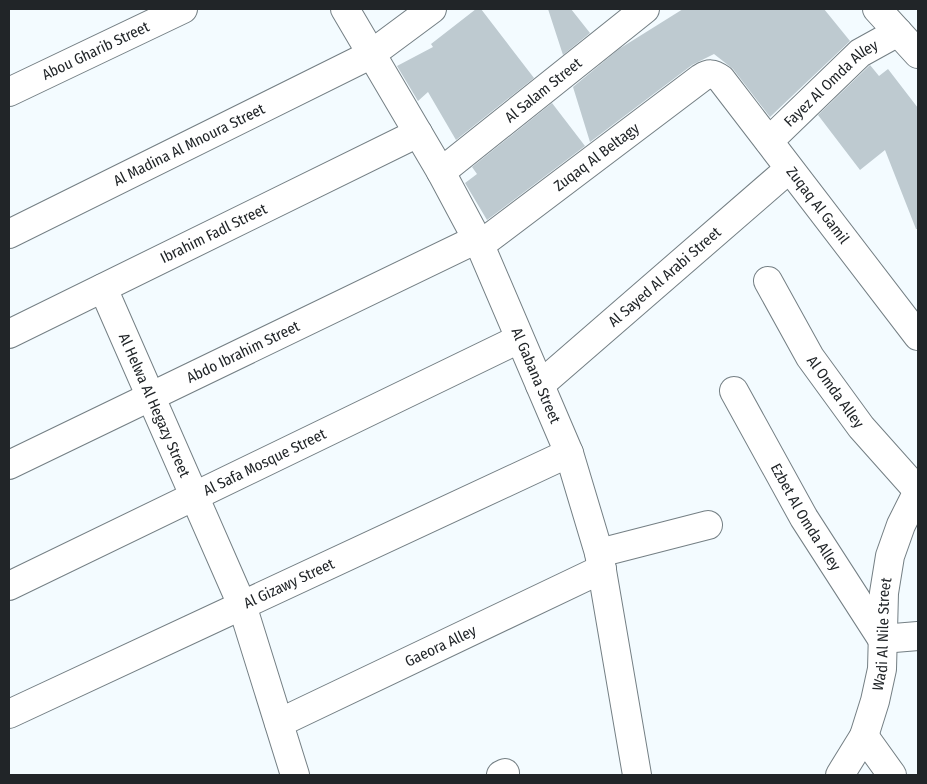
<svg xmlns="http://www.w3.org/2000/svg" width="927" height="784" font-family="'Fira Sans Condensed',sans-serif">
	<style>
		.building { fill: #becad0 }
		.lines { fill: none; stroke-linecap: round; stroke-linejoin: round }
		.minor-casing { stroke: #747f84; stroke-width: 30 }
		.tertiary-casing { stroke: #747f84; stroke-width: 30 }
		.minor { stroke: #fff; stroke-width: 28 }
		.tertiary { stroke: #fff; stroke-width: 28 }
		.labels { text-anchor: middle; stroke-width: 4; stroke-linejoin: round; paint-order: stroke }
		.street-label { font-size: 15px; fill: #212528; stroke: #f3fbff }
	</style>
	<rect width="100%" height="100%" fill="#f3fbff"/>
	<path class="building" d="M476,9H481L534,78L456,140L428,92L418,101L397,66L433,47L431,44Z
		M548,9H571L590,33L563,55Z
		M683,9H824L850,41L770,117L733,69L714,54L692,65L590,142L573,87L619,49Z
		M870,65L879,76L888,69L918,108V229H916L885,150L860,170L818,115Z
		M552,103L585,146L487,220L465,183L477,174L472,167Z"/>
	<g class="lines">
		<defs>
			<g id="minor">
				<path id="s1" d="M345,9L441,172L480,245L569,453L599,553L637,775"/>
				<path d="M877,9L918,54"/>
				<path id="s2" d="M9,92L183,9"/>
				<path id="s3" d="M769,141L860,53L898,32"/>
				<path id="s4" d="M441,172L645,9"/>
				<path id="s5" d="M9,234L370,55L432,9"/>
				<path id="s6" d="M480,245L701,78C709,73 713,73 721,79L918,336"/>
				<path id="s7" d="M768,281L810,357L861,427L918,491"/>
				<path id="s8" d="M103,288L242,605L295,775"/>
				<path id="s9" d="M9,334L418,133"/>
				<path id="s10" d="M540,385L789,169"/>
				<path id="s11" d="M734,391L804,518L882,639L918,636"/>
				<path id="s12" d="M9,465L477,239"/>
				<path d="M599,553L708,525"/>
				<path id="s13" d="M9,586L519,339"/>
				<path id="s14" d="M9,714L569,453"/>
				<path id="s15" d="M279,723L602,569"/>
				<path d="M864,736L892,775"/>
				<path d="M501,775L505,773"/>
			</g>
			<g id="tertiary">
				<path id="s16" d="M840,775L864,736L875,701L882,669L884,593L890,556L901,525L918,491"/>
			</g>
		</defs>
		<use href="#minor" class="minor-casing"/>
		<use href="#tertiary" class="tertiary-casing"/>
		<use href="#minor" class="minor"/>
		<use href="#tertiary" class="tertiary"/>
	</g>
	<g class="labels">
		<g class="street-label">
			<text dy="5" stroke="none"><textPath href="#s2" startOffset="96">Abou Gharib Street</textPath></text>
			<text dy="5" stroke="none"><textPath href="#s3" startOffset="85">Fayez Al Omda Alley</textPath></text>
			<text dy="5" stroke="none"><textPath href="#s4" startOffset="131">Al Salam Street</textPath></text>
			<text dy="5" stroke="none"><textPath href="#s5" startOffset="201">Al Madina Al Mnoura Street</textPath></text>
			<text dy="5" stroke="none"><textPath href="#s6" startOffset="146">Zuqaq Al Beltagy</textPath></text>
			<text dy="5" stroke="none"><textPath href="#s6" startOffset="458">Zuqaq Al Gamil</textPath></text>
			<text dy="5" stroke="none"><textPath href="#s9" startOffset="228">Ibrahim Fadl Street</textPath></text>
			<text dy="5" stroke="none"><textPath href="#s10" startOffset="165">Al Sayed Al Arabi Street</textPath></text>
			<text dy="5" stroke="none"><textPath href="#s12" startOffset="260">Abdo Ibrahim Street</textPath></text>
			<text dy="5" stroke="none"><textPath href="#s1" startOffset="414">Al Gabana Street</textPath></text>
			<text dy="5" stroke="none"><textPath href="#s7" startOffset="130">Al Omda Alley</textPath></text>
			<text dy="5" stroke="none"><textPath href="#s8" startOffset="128">Al Helwa Al Hegazy Street</textPath></text>
			<text dy="5" stroke="none"><textPath href="#s13" startOffset="284">Al Safa Mosque Street</textPath></text>
			<text dy="5" stroke="none"><textPath href="#s11" startOffset="145">Ezbet Al Omda Alley</textPath></text>
			<text dy="5" stroke="none"><textPath href="#s14" startOffset="309">Al Gizawy Street</textPath></text>
			<text dy="5" stroke="none"><textPath href="#s16" startOffset="150">Wadi Al Nile Street</textPath></text>
			<text dy="5" stroke="none"><textPath href="#s15" startOffset="179">Gaeora Alley</textPath></text>
		</g>
	</g>
	<rect width="927" height="784" fill="none" stroke="#212528" stroke-width="20"/>
</svg>
